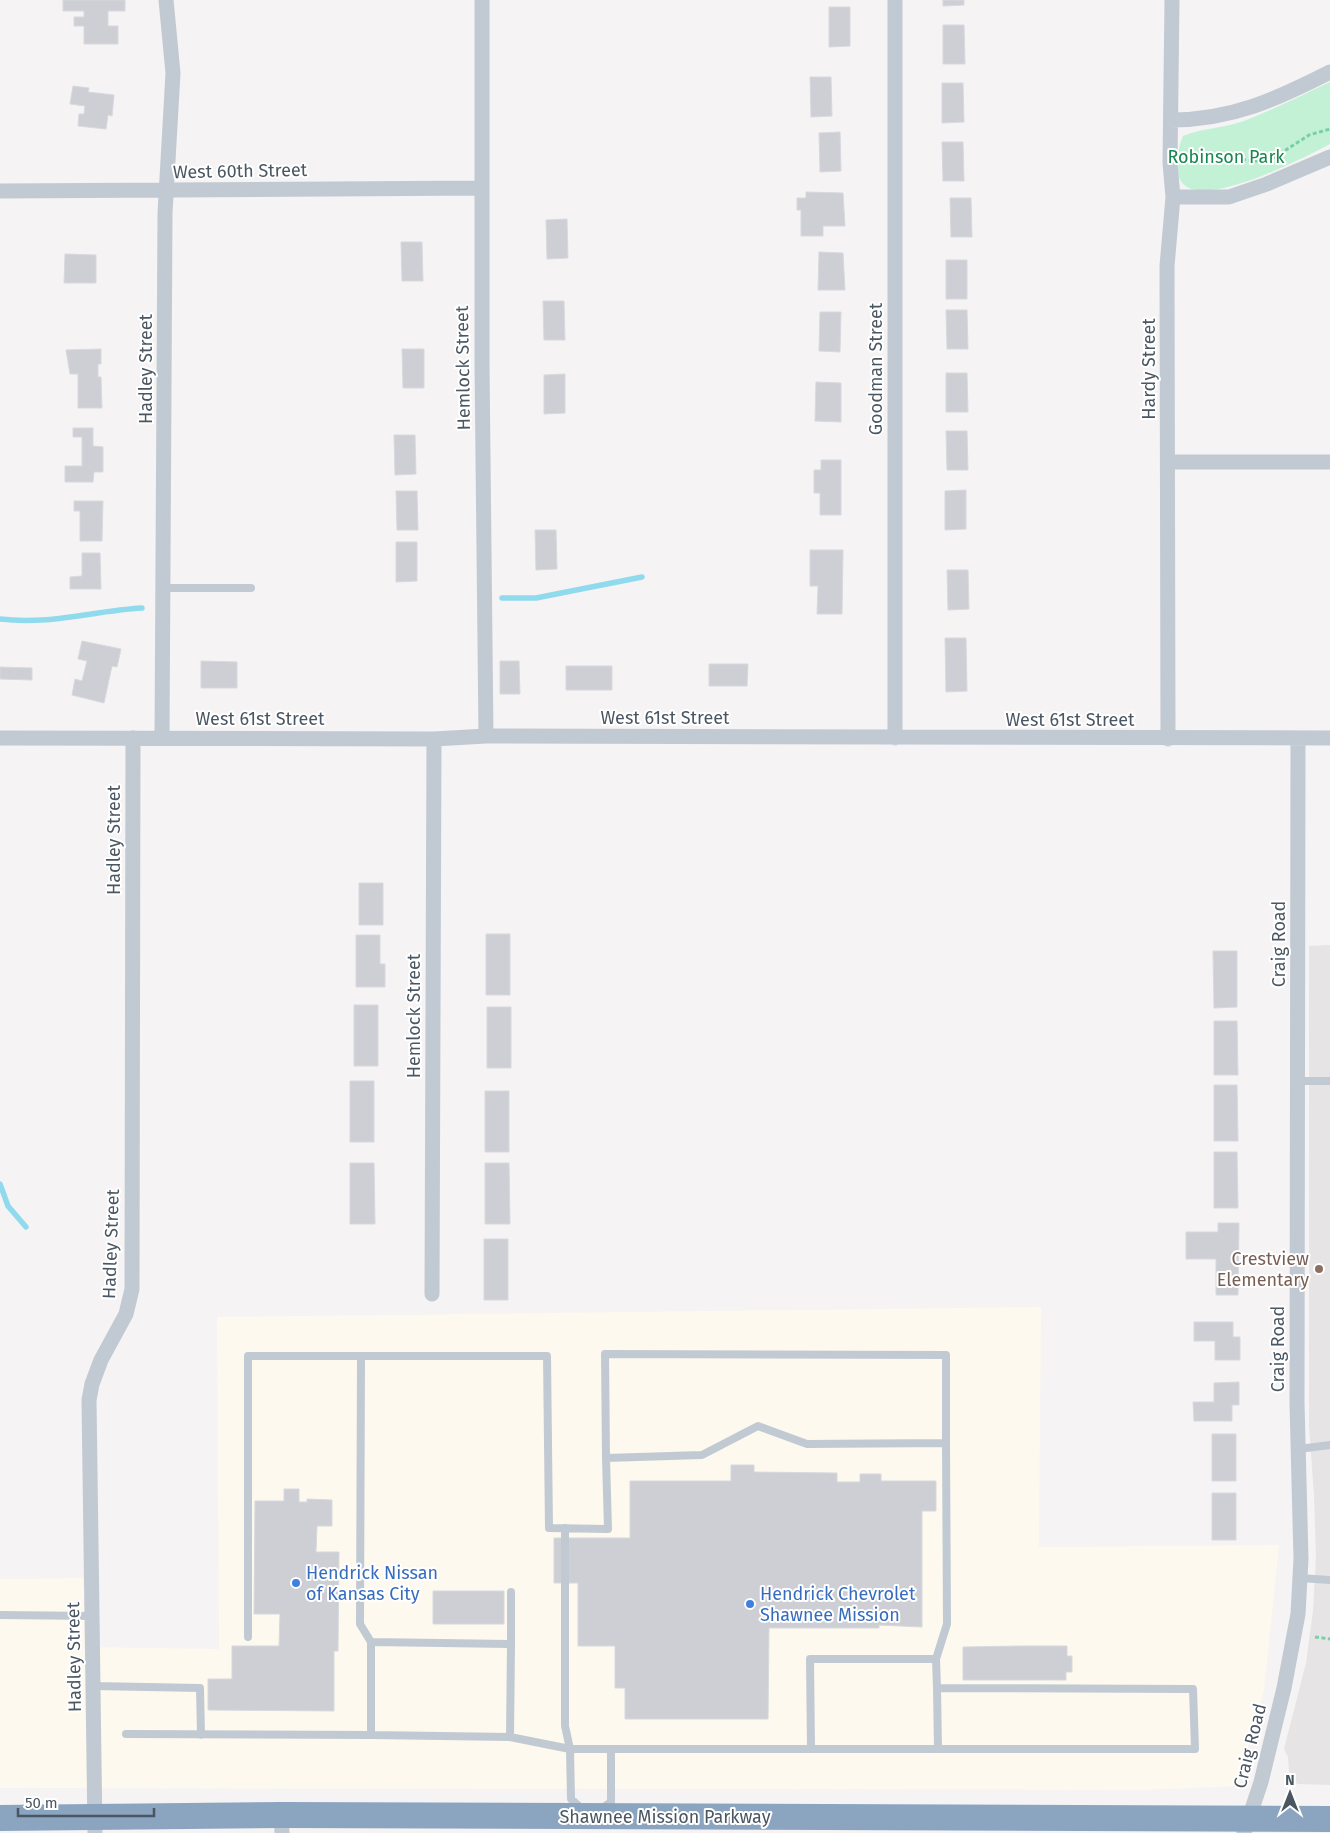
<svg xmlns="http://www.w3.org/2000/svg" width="1330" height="1833" font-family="'Fira Sans',sans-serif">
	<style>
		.commercial { fill: #fdf9ef }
		.education { fill: #e6e4e5 }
		.green { fill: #c3f1d5 }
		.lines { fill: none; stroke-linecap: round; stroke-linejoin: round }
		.stream { stroke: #90daee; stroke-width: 5.5 }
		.building { fill: #cdcfd5; stroke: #d7d9de }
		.path { stroke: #7ad0a6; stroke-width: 3; stroke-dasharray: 4 2.5; stroke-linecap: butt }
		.lane { stroke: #c1cad2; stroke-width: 8 }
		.street { stroke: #c1cad2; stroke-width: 15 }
		.highway { stroke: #8ba5c1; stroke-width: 26 }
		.education-dot { fill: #8d6e63; stroke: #fff; stroke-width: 2 }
		.shop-dot { fill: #3f7fe0; stroke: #fff; stroke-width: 2 }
		.labels { text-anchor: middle; stroke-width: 4; stroke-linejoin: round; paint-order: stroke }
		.park-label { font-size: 18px; fill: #17864f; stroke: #fff }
		.street-label { font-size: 18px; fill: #4a5661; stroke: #fff }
		.education-label { font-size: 18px; fill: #785e54; stroke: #fff; text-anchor: end }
		.shop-label { font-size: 18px; fill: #366cbe; stroke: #fff; text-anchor: start }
	</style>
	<rect width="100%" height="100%" fill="#f5f3f3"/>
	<path class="commercial" d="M1041,1307L1039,1547L1279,1545L1264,1691L1237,1786L1148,1790L0,1788V1579L83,1578L87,1647L219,1649L217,1317Z"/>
	<path class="education" d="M1330,945V1785L1297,1784L1289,1772L1288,1757L1284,1749L1306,1663L1313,1611L1316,1557L1314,1495L1309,1426V946Z"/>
	<path class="green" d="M1330,82V144C1309,155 1178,225 1178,169C1178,156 1178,147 1183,136C1203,128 1224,128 1244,121C1273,110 1302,95 1330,82Z"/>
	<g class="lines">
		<path class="stream" d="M502,598H536L642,577
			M0,619C51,625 92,611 142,608
			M0,1184L8,1206L26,1227"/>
	</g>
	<path class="building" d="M63,0H125V11H108V26H118V44H84V26H74V17H84V11H63Z
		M943,0H964V5L943,6Z
		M829,7H850V46L829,47Z
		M943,25H964L965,64H943Z
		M810,77H831L832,116L811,117Z
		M942,83H963L964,122L942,123Z
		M73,86L89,88L88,92L114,95L112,116L108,115L106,129L78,126L79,114H84L85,106L70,104Z
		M840,132L841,171L820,172L819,133Z
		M942,142H963L964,181H943Z
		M806,192L843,193L845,226H823V236H801V210H797V198H806Z
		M950,198H971L972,237H951Z
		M567,219L568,258L547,259L546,220Z
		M401,242H422L423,281H402Z
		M819,252L843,253L845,290H818Z
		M65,254L96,255V283H64Z
		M946,260H967V299H946Z
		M543,301H564L565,340H544Z
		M946,310H967L968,349H947Z
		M820,312H841L840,352L819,351Z
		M101,349V364H98V377H101L102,408H78V374H70L66,350Z
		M402,349H424V388H403Z
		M946,373H967L968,412H946Z
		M565,374V413L544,414V375Z
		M816,382L841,383V422L815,421Z
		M73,428H93V446L103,447V472H94L93,482H65V466H82V437H73Z
		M946,431H967L968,470H947Z
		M394,435H415L416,474L395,475Z
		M821,460H841V515H820V493H814V470H821Z
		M966,490V529L945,530V491Z
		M396,491H417L418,530H397Z
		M74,501H103L102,541H80V511H74Z
		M535,530H556L557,569L536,570Z
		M396,542H417V581L396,582Z
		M810,550H843L842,614H817L818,586H810Z
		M82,553H100L101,589H70V577L82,576Z
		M947,570H968L969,609L948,610Z
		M945,638H966L967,691L946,692Z
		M82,641L121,649L117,667L112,666L104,703L72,695L75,679L82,681L87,661L78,659Z
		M201,661L237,662V688H201Z
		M500,661H519L520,694H500Z
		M709,664H748L747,686H709Z
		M566,666H612V690H566Z
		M0,667L32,668V680L0,679Z
		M359,883H383V925H359Z
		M486,934H510V995H486Z
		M356,935H380V964H385V987H356Z
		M1213,951H1237V1007L1214,1008Z
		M354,1005H378V1066H354Z
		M487,1007H511V1068H487Z
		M1214,1021H1237L1238,1075H1214Z
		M350,1081H374V1142H350Z
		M1214,1085H1237L1238,1141H1214Z
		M485,1091H509V1152H485Z
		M1214,1152H1237L1238,1208H1214Z
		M350,1163H374L375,1224H350Z
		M485,1163H509L510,1224H485Z
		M1218,1223H1239L1238,1295H1216V1259H1186V1232H1218Z
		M484,1239H508V1300H484Z
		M1194,1322H1233V1337H1240V1360H1215V1341H1194Z
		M1239,1382V1405H1232V1421H1194L1193,1402H1214V1383Z
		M1212,1434H1236V1481H1212Z
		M731,1465H754V1472L837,1473V1482H860V1474H881V1481H936V1511H922V1627L879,1625V1628H769L768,1719H625V1688H615V1646H578V1583H554V1538H630V1481H731Z
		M284,1489H299V1502H307V1499L332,1500V1526H317L316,1552H339L338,1651H334V1711L208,1710V1679H232V1646H279L280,1614H254L255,1501H284Z
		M1212,1493H1236V1540H1212Z
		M433,1591H504V1624H433Z
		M1019,1646H1067V1656H1072V1672H1066V1680H963V1647Z"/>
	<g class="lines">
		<path class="path" d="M1184,160L1205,156L1257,161L1275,157L1309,135L1330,129
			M1315,1637L1330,1639"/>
		<path class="lane" d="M164,588H251
			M1298,1081H1330
			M361,1356L360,1624L371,1642V1735L510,1737L570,1749H1195L1193,1689L937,1688L938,1749
			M1299,1449L1330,1445
			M606,1458L605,1354L946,1355V1443
			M565,1528V1726L570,1749L571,1799L582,1809
			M1300,1578L1330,1580
			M511,1592V1644
			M0,1615L92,1616
			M248,1637V1356H547L549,1528L608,1529L606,1458L702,1455L758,1426L807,1444L946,1443L947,1624L936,1659
			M371,1642L511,1644L510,1737
			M93,1686L200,1688L201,1735
			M126,1734L371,1735
			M811,1749L810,1659H936L937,1688
			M601,1809L611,1802V1749"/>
		<path class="street" d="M482,0V364L486,736
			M1171,120C1232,120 1277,99 1330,72
			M0,191L481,188
			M1173,197H1229L1267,184L1330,157
			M1168,462H1330
			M0,738L434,739L486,736L1330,738
			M162,738L165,213L173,73L166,0
			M895,738V0
			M1168,739L1167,266L1173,197L1170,163L1172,0
			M432,1294L434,739
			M281,1815L282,1833
			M95,1833L89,1400L92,1384L101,1360L126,1314L132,1289L133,738
			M1244,1833L1261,1782L1284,1688L1298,1614L1301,1559L1297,1403L1298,738"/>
		<path class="highway" d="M0,1818L281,1815L1330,1819"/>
	</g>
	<circle class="education-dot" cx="1319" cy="1269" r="5"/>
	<g class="shop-dot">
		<circle cx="296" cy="1583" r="5"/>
		<circle cx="750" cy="1604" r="5"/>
	</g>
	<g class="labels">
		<g class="park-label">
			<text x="1226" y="163">Robinson Park</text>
		</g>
		<g class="street-label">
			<text transform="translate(240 171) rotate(-1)" y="6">West 60th Street</text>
			<text transform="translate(463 368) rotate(-91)" y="6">Hemlock Street</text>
			<text transform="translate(146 369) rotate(-90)" y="6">Hadley Street</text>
			<text transform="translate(876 369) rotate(-90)" y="6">Goodman Street</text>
			<text transform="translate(1149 369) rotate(-90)" y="6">Hardy Street</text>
			<text x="665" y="724">West 61st Street</text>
			<text x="260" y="725">West 61st Street</text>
			<text x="1070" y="726">West 61st Street</text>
			<text transform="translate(114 840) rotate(-90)" y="6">Hadley Street</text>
			<text transform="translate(1279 944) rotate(-90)" y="6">Craig Road</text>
			<text transform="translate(414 1016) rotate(-90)" y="6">Hemlock Street</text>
			<text transform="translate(111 1244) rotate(-88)" y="6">Hadley Street</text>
			<text transform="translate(1278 1349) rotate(-90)" y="6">Craig Road</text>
			<text transform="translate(74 1657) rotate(-91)" y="6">Hadley Street</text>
			<text transform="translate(1250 1746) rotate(-76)" y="6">Craig Road</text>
			<text x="665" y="1823">Shawnee Mission Parkway</text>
		</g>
		<g class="education-label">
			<text x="1309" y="1265">Crestview<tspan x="1309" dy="21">Elementary</tspan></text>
		</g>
		<g class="shop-label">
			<text x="306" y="1579">Hendrick Nissan<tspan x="306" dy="21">of Kansas City</tspan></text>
			<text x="760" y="1600">Hendrick Chevrolet<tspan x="760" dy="21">Shawnee Mission</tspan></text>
		</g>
	</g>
	<g transform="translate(1290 1793)" stroke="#ffffff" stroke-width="4" paint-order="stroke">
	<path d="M0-4L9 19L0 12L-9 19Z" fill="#4a5661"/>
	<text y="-8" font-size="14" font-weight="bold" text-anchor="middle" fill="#4a5661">N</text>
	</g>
	<path d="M18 1808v8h136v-8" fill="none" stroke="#4a5661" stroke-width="2.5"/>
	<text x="25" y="1808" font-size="15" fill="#4a5661" stroke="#ffffff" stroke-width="4" paint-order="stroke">50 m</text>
</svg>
